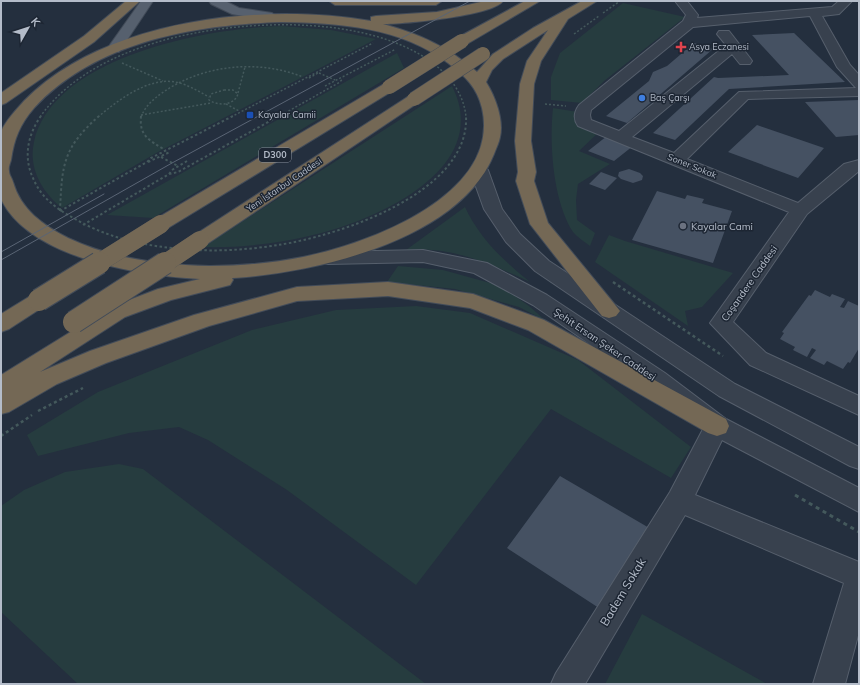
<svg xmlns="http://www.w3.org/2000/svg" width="860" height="685" font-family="Mulish,sans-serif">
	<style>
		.green { fill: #263c3f }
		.building { fill: #455162 }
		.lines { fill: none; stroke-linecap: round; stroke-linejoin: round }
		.minor-casing { stroke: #565f6c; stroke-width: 2 }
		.major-casing { stroke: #414a57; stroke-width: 2 }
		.highway-casing { stroke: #434c59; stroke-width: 2 }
		.path-far3 { stroke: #44595c; stroke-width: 1.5; stroke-dasharray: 2 2; stroke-linecap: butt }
		.path-far2 { stroke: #44595c; stroke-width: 2; stroke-dasharray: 2.5 2.5; stroke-linecap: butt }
		.path-far1 { stroke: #44595c; stroke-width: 2.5; stroke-dasharray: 3 3; stroke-linecap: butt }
		.path { stroke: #44595c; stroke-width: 3; stroke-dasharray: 4 4; stroke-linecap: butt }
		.minor { fill: #38414e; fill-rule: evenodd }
		.major { fill: #56606e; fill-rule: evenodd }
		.highway { fill: #746855; fill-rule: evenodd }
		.tram { stroke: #5a6575; stroke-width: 1 }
		.highway-bridge-far2-casing { stroke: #434c59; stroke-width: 15; stroke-linecap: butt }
		.highway-bridge-far1-casing { stroke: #434c59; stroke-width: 18; stroke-linecap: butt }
		.highway-bridge-casing { stroke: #434c59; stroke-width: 24; stroke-linecap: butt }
		.highway-bridge-far2 { stroke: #746855; stroke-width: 14 }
		.highway-bridge-far1 { stroke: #746855; stroke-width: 18 }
		.highway-bridge { stroke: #746855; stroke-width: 22 }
		.health-dot { fill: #e0444e; stroke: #1d2633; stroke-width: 1.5 }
		.shop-dot { fill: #3f7fe0; stroke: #1d2633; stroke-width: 1.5 }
		.transit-dot { fill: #1a4fb4; stroke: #1d2633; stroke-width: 1.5 }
		.worship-dot { fill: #6b7280; stroke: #1d2633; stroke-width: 1.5 }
		.labels { text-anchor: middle; stroke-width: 3; stroke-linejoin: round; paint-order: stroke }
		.far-poi-label { font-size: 9px; fill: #b4bcc9; stroke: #1d2633; text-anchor: start }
		.shield { fill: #1d2633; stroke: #878f9c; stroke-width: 1 }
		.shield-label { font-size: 9px; font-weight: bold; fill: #b4bcc9 }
		.far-street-label { font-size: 9px; fill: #b4bcc9; stroke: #1d2633 }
		.poi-label { font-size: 10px; fill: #b4bcc9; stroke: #1d2633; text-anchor: start }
		.street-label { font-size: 10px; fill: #b4bcc9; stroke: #1d2633 }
		.near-street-label { font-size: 12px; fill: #b4bcc9; stroke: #1d2633 }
	</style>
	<rect width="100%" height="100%" fill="#242f3e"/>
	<path class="green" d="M623,3L685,17L604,81L582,103L551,100V77L560,53Z
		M282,26L331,30L376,39L158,152L62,208C42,192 28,168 34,142C53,56 209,28 282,26Z
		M397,53L404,68L153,218L107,215Z
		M452,86C495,170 372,222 309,236C274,244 239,248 203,247Z
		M553,108L578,112L575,123L599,132L579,151L610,164L578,184L576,200L577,220L595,233L590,246C585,242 577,237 573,232C553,201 549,144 553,108Z
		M465,207C480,239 503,260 530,282C488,263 453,246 406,250Z
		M609,235L625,241L733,273L702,307L685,311L688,326L595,262Z
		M398,266L443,270L501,286L529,306L546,321L519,307L455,289L387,282Z
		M416,306L470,313L578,360L691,447L671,478L551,409L416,585L287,490L208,440L179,427L129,433L38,456L27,435L98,392L252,330L336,310Z
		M119,464L143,469L426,684H78L1,612V506L24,490L65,472Z
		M642,614L767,684H605Z"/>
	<path class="building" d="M794,33L845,82L729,89L675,140L653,133L714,77L718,78L789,75L752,35Z
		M694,43L713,49L627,123L606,116L649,81L653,72L667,66Z
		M859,100V135L836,137L805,102Z
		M757,125L824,148L798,178L728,152Z
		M607,136L633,146L614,161L588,151Z
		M629,169L640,173L643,176L642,180L633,183L621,179L618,176L619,172Z
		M601,172L617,178L605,190L589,184Z
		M657,191L685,199L687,195L704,199L702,203L732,211L713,263L632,240Z
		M815,290L830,297L832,294L845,299L840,307L844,308L848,301L859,306V348L850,363L848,362L843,369L827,361L824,365L810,358L816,350L812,348L807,357L793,350L795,347L780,339L784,333L782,332L809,295L811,296Z
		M560,476L651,529L602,610L507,548Z"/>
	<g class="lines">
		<defs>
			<path id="minor" d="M675,1H687L698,15L697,18L832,7L839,1H852L839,14L822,16L850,65L859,75V96L748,99L687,159L798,203L844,164L859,160V171L807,214L733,322L766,353L859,396V415L750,365L710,323L789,212L578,126C573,119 574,112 579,105L683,21L686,15ZM810,16L837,67L856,88L739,92L674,153L632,137L732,54L740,64H750L752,61L750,58L729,31H719L717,34L726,45L619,131L591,120L590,115L591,110L693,27Z
				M479,165L485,166L488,170L502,209L520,234L549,261L735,384L859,447V469L850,466L719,396L535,271L506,242L484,209L470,170L473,166Z
				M423,250L487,263L547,295L665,373L726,419L859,488V512L722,440L695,495L859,562V632L845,684H813L844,583L685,515L585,684H551L556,673L670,492L703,429L649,385L533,305L474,273L423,262L328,264L321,262L318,258L321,254L328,252Z"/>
			<path id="major" d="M141,1H153L119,52H109L107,49Z
				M209,1H225L239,8L272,13L278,17L272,21L232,14L211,4Z"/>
			<path id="highway" d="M126,1H140L94,42L6,103L1,105V93L84,36Z
				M329,1H442L436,5H335Z
				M485,1H503C493,16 403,24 383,24C420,34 448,47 477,72L493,54L533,28L582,1H597L568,19L541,61L534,84L531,141L536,172L534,181L548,223L616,306L620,311L616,316L609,318L602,316L530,224L516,181L518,172L515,141L520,84L527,61L548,30L503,59L492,70L486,82C495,96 504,120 500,137C499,143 496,148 494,154C460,240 315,273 232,278L233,280L230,285L171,300L125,317L40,372L90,351L194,315L297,287L388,282L473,294L544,320L726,419L729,426L726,433L717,436L708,433L528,330L470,308L388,296L297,301L209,326L106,363L57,384L9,412L1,414V375L111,307L158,289L200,279C142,276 32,259 2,201C0,193 1,176 1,167C1,158 0,140 1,132C5,121 17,109 24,101C104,19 263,2 371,21V17L376,16L437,12ZM281,22C340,23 400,27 448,63C465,76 477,87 482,108C502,195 368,244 303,257C273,263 241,266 210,266C162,265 112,259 68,238C43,225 21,210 13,182C12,178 9,175 9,171C8,167 10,164 11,160C14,139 20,124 34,108C96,41 195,25 281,22Z
				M525,1H540L467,44H457L455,41L457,38Z
				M389,83L394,84L396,87L394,90L168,228L161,230L154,228L152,224L154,220L384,84Z
				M414,94L419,96L422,99L419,102L207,244L200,246L193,244L190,240L193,236L409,96Z
				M39,293L46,295L49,300L46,305L9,329L1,332V314L32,295Z"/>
		</defs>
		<use href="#minor" class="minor-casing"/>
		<use href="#major" class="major-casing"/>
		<use href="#highway" class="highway-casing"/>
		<path class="path-far3" d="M603,13L620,1
			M574,34L599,16
			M122,63L163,81
			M319,73L335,80
			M309,78L318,73
			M325,86L396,49
			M224,90H233L238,94C234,106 218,106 209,100L211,94Z
			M238,93L245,67
			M226,104L239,111
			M545,104L566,106
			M141,115L211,103
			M40,117C68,77 116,54 161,41C238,19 368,13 434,64C451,77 464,95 466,117
			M98,117C117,101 148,77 175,82C187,84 198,91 209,97
			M141,117C146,104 157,96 168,89C208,64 260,60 303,77
			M231,117L373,43
			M278,117L340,82L343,78"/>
		<path class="path-far2" d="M41,116C28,134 23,157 33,178C41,198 57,209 75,219C108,238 145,246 182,249C213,252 247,250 278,245C338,236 470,193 466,116
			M141,116C139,136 149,140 165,150
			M161,157L178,166
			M148,162L170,152
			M169,174L172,170L187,161
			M60,211L147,162L151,158L233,116
			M60,211C62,164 63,148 99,116
			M83,225L169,174L178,172L279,116"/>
		<path class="path-far1" d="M613,282L723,356
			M38,411L83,388
			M1,436L32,415"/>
		<path class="path" d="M795,495L859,532"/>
		<use href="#minor" class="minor"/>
		<use href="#major" class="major"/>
		<use href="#highway" class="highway"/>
		<path class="tram" d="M1,252L104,194
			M1,260L172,163L470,1"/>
		<defs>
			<path id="highway-bridge-far2" d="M389,87L462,41
				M414,99L483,54"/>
			<path id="highway-bridge-far1" d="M97,264L161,224
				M164,264L200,240"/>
			<path id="highway-bridge" d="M39,300L99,263
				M74,322L165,263"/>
		</defs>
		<use href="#highway-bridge-far2" class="highway-bridge-far2-casing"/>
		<use href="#highway-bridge-far1" class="highway-bridge-far1-casing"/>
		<use href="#highway-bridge" class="highway-bridge-casing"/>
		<use href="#highway-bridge-far2" class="highway-bridge-far2"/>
		<use href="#highway-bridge-far1" class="highway-bridge-far1"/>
		<use href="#highway-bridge" class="highway-bridge"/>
	</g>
	<path class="health-dot" d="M679 41h4v4h4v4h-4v4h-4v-4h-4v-4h4z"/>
	<circle class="shop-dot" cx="642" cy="98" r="4"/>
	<rect class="transit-dot" x="246" y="111" width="8" height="8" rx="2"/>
	<circle class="worship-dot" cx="683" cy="226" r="4"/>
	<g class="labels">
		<g class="far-poi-label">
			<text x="689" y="50">Asya Eczanesi</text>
			<text x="650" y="101">Baş Çarşı</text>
			<text x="258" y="118">Kayalar Camii</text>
		</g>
		<rect class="shield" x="259" y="148" width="32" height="14" rx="3"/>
		<g class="shield-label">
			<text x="275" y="158">D300</text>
		</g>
		<g class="far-street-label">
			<text transform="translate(692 166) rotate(22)" y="3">Soner Sokak</text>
			<text transform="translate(284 185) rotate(-34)" y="3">Yeni İstanbul Caddesi</text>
		</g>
		<g class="poi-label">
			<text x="691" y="230">Kayalar Cami</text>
		</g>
		<g class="street-label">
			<text transform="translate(749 283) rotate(-55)" y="4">Coşandere Caddesi</text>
			<text transform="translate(605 344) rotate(34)" y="4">Şehit Ersan Şeker Caddesi</text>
		</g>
		<g class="near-street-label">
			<text transform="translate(623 592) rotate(-59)" y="4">Badem Sokak</text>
		</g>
	</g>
	<rect width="860" height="685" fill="none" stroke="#b4bcc9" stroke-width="4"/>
	<g transform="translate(28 28) rotate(51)" stroke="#1d2633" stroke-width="3" paint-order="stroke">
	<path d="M0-3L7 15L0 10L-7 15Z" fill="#b4bcc9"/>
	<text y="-6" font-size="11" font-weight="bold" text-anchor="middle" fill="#b4bcc9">K</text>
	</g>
</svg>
